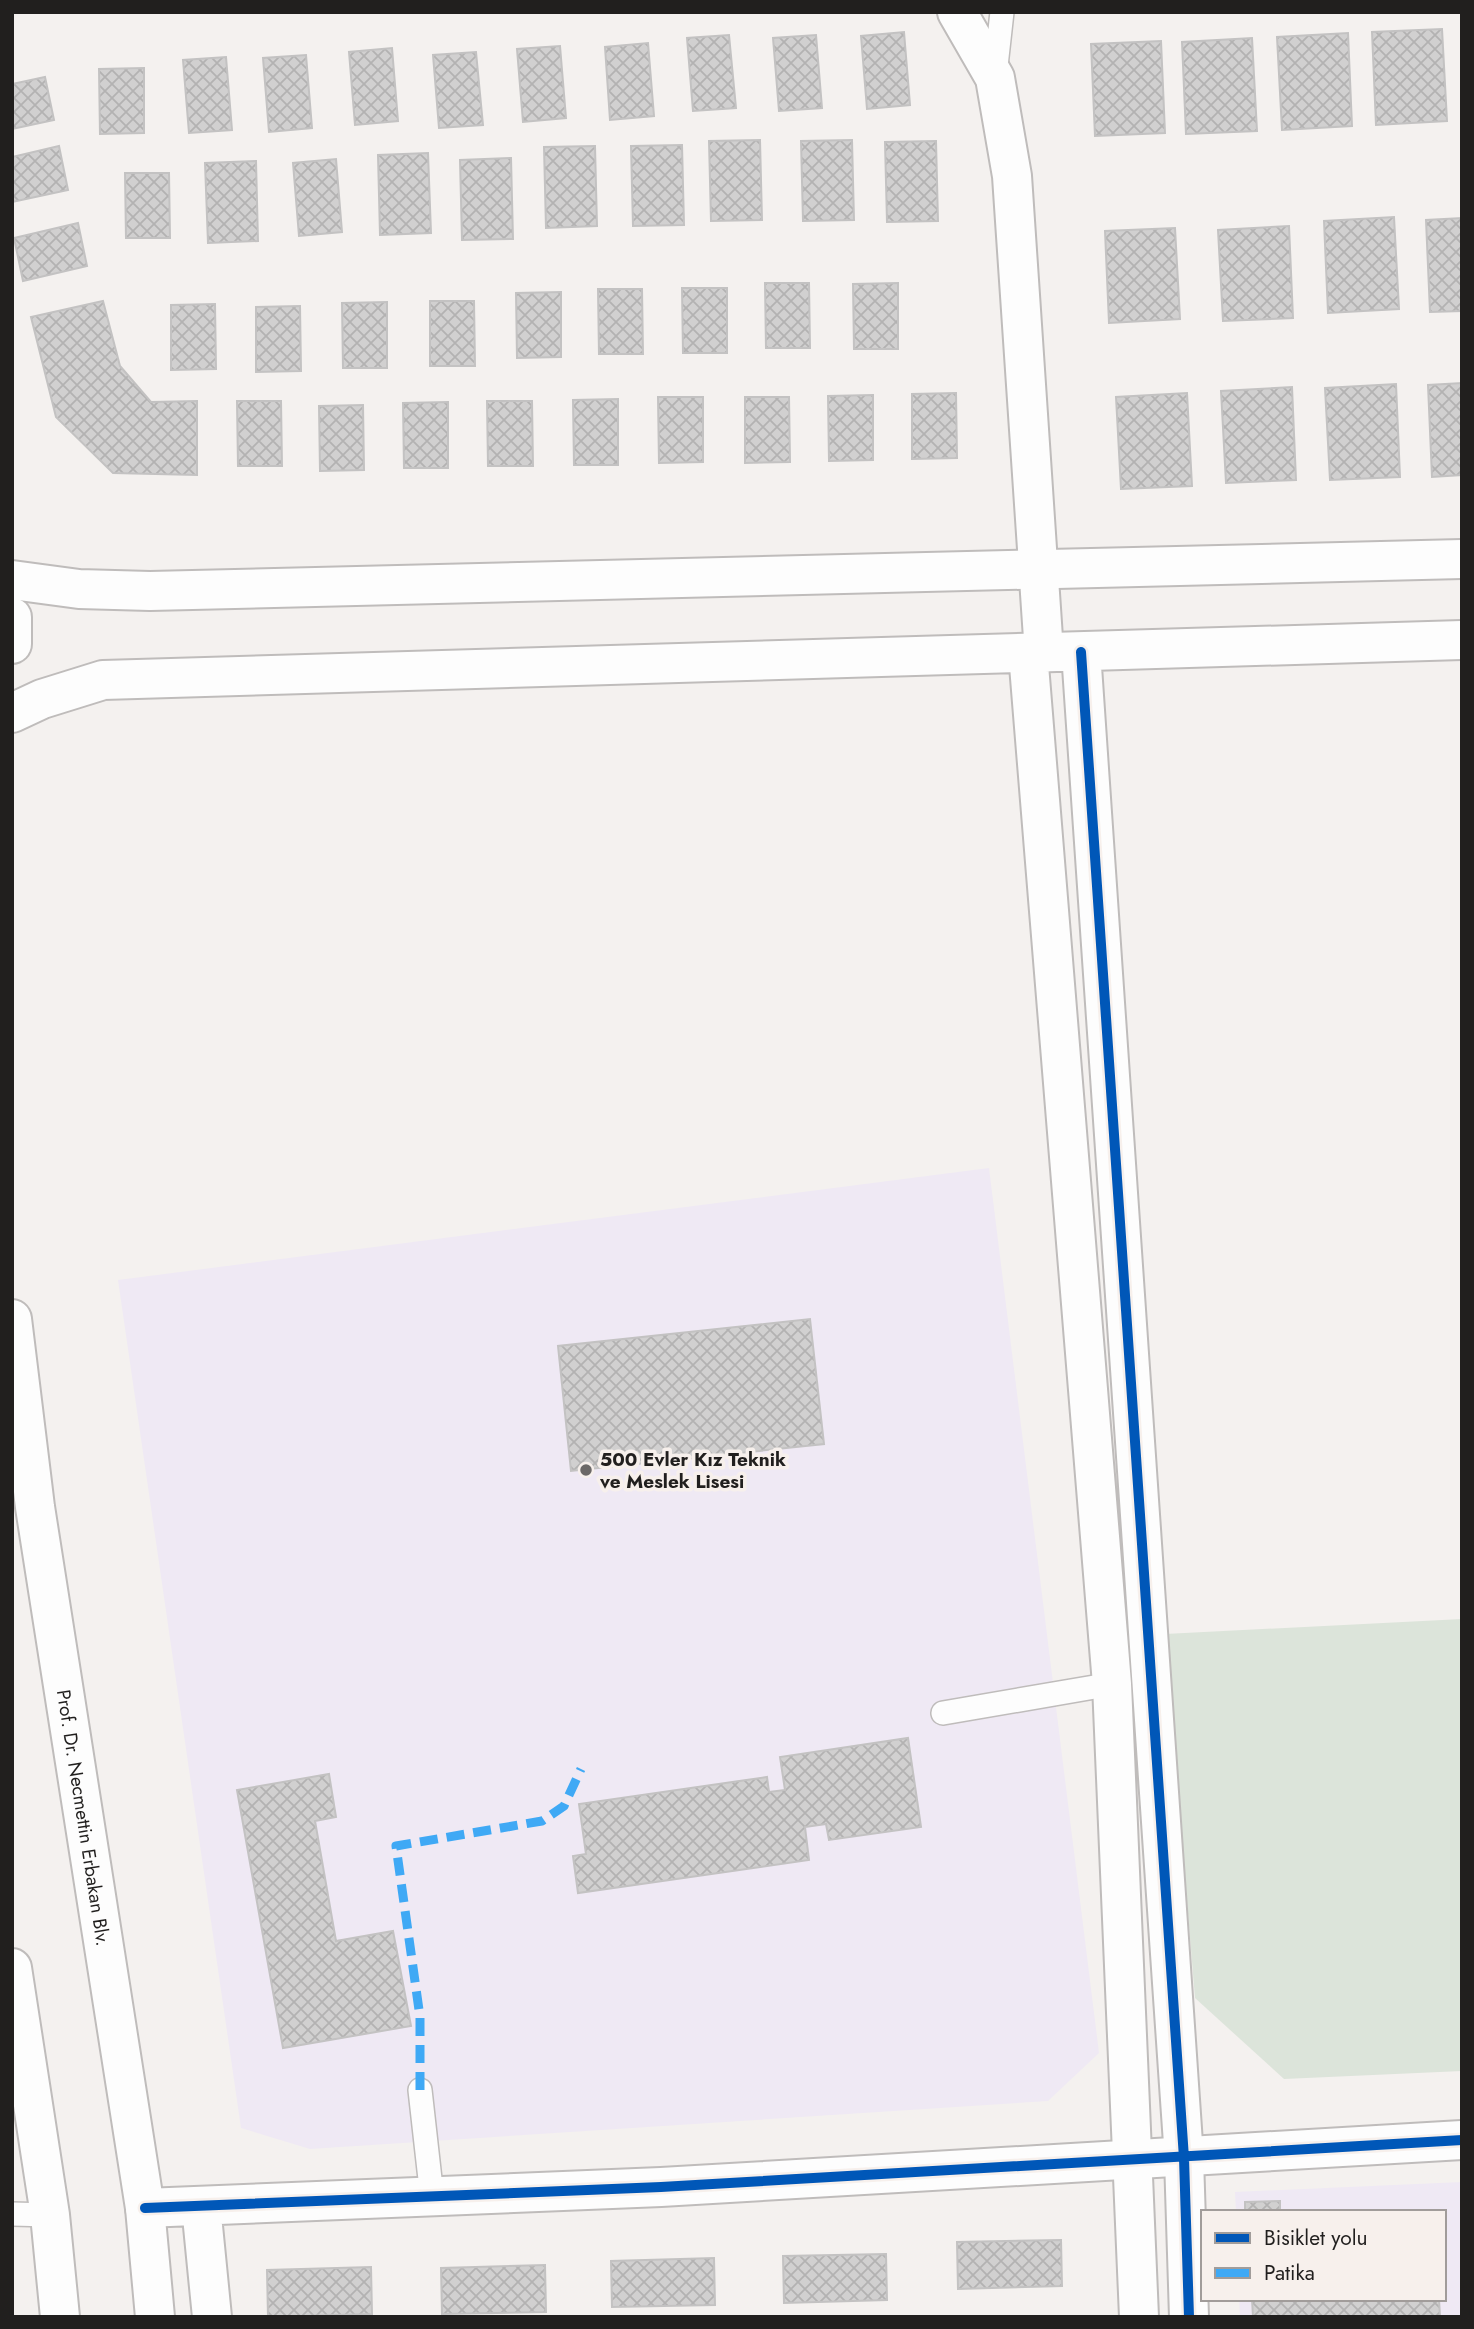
<svg xmlns="http://www.w3.org/2000/svg" width="1474" height="2329" font-family="Jost,sans-serif">
	<style>
		.education { fill: #efe9f4 }
		.green { fill: #dce4da }
		.building { fill: url(#building-cross-hatch); stroke: #c3c2c2; stroke-width: 2 }
		.lines { fill: none; stroke-linecap: round; stroke-linejoin: round }
		.lane-casing { stroke: #bfbcbb; stroke-width: 26 }
		.street-casing { stroke: #bfbcbb; stroke-width: 42 }
		.secondary-casing { stroke: #bfbcbb; stroke-width: 42 }
		.primary-casing { stroke: #bfbcbb; stroke-width: 42 }
		.lane { stroke: #fdfdfd; stroke-width: 23 }
		.street { stroke: #fdfdfd; stroke-width: 38 }
		.secondary { stroke: #fdfdfd; stroke-width: 38 }
		.primary { stroke: #fdfdfd; stroke-width: 38 }
		.quiet { stroke: #3fa9f5; stroke-width: 9; stroke-dasharray: 18 9; stroke-linecap: butt }
		.cycleway-casing { stroke: #f7f0ec; stroke-width: 15 }
		.cycleway { stroke: #0057b8; stroke-width: 10 }
		.poi-dot { fill: #6b6867; stroke: #f7f0ec; stroke-width: 2.5 }
		.labels { text-anchor: middle; stroke-width: 7; stroke-linejoin: round; paint-order: stroke }
		.poi-label { font-size: 19px; font-weight: bold; fill: #211f1e; stroke: #f7f0ec; text-anchor: start }
		.street-label { font-size: 19px; fill: #211f1e; stroke: #f7f0ec }
	</style>
	<defs>
		<pattern id="building-cross-hatch" width="8" height="8" patternUnits="userSpaceOnUse" patternTransform="scale(1.75)"><rect width="8" height="8" fill="#d1d0d0"/><path d="M0 0l8 8M0 8l8-8" fill="none" stroke="#b3b2b2"/></pattern>
	</defs>
	<rect width="100%" height="100%" fill="#f4f1ef"/>
	<path class="education" d="M989,1168L1099,2053L1048,2101L310,2149L241,2128L118,1280Z
		M1462,2182V2317H1240L1239,2299H1444V2212H1236L1235,2192Z"/>
	<path class="green" d="M1462,1619V2071L1284,2079L1195,1998L1165,1634Z"/>
	<path class="building" d="M1442,29L1447,121L1376,125L1372,32Z
		M904,32L910,105L867,109L861,36Z
		M1348,33L1352,126L1282,130L1277,37Z
		M729,35L736,108L693,111L687,38Z
		M816,35L822,108L779,111L773,38Z
		M1252,38L1257,131L1186,134L1182,42Z
		M1161,41L1165,133L1095,136L1091,44Z
		M648,43L654,116L610,120L605,47Z
		M560,46L566,118L523,122L517,49Z
		M392,48L398,121L355,125L349,52Z
		M476,52L483,125L439,128L433,55Z
		M306,55L312,128L269,132L263,58Z
		M226,57L232,130L189,133L183,60Z
		M144,68V133L100,134L99,69Z
		M45,77L54,120L12,129V84Z
		M760,140L762,220L711,221L709,141Z
		M852,140L854,220L803,221L801,141Z
		M936,141L938,221L887,222L885,142Z
		M682,145L684,225L633,226L631,146Z
		M59,146L68,190L12,202V157Z
		M595,146L597,226L546,228L544,147Z
		M428,153L431,233L380,235L378,155Z
		M511,158L513,239L462,240L460,160Z
		M336,159L342,232L299,236L293,163Z
		M256,161L258,241L208,243L205,163Z
		M125,173H169L170,238H126Z
		M1394,217L1399,309L1328,313L1324,221Z
		M1462,218V311L1430,312L1426,220Z
		M78,223L87,266L23,281L14,238Z
		M1289,226L1293,318L1223,321L1218,230Z
		M1175,228L1180,319L1109,323L1105,231Z
		M765,283H809L810,348H766Z
		M898,283V349H854L853,284Z
		M682,288H727V353H683Z
		M598,289H642L643,354H599Z
		M561,292V357L517,358L516,293Z
		M103,301L120,366L151,402L197,401V475L113,473L56,417L31,317Z
		M430,301H474L475,366H430Z
		M387,302V368H343L342,303Z
		M215,304L216,369L171,370V305Z
		M300,306L301,371L256,372V307Z
		M1462,383V475L1432,477L1428,385Z
		M1396,384L1400,477L1330,480L1325,388Z
		M1292,387L1296,480L1226,483L1221,391Z
		M956,393L957,458L912,459V394Z
		M1187,393L1192,486L1121,489L1116,397Z
		M873,395V460L829,461L828,396Z
		M658,397H703V462L659,463Z
		M745,397H789L790,462L745,463Z
		M618,399V465H574L573,400Z
		M237,401H281L282,466H238Z
		M487,401H532L533,466H488Z
		M448,402V468H404L403,403Z
		M363,405L364,470L320,471L319,406Z
		M810,1319L824,1444L571,1471L558,1346Z
		M908,1738L921,1827L829,1840L826,1824L805,1827L809,1860L578,1893L573,1856L586,1854L579,1804L767,1777L769,1792L785,1790L780,1757Z
		M329,1774L336,1817L315,1821L336,1941L393,1931L411,2026L283,2048L237,1790Z
		M1280,2201V2212H1245V2202Z
		M1061,2240L1062,2286L958,2289L957,2242Z
		M886,2254L887,2300L784,2303L783,2256Z
		M714,2258L715,2305L612,2307L611,2261Z
		M545,2265L546,2312L442,2314L441,2268Z
		M371,2267L372,2314L268,2317L267,2270Z
		M1252,2299H1439L1440,2317H1253Z"/>
	<g class="lines">
		<defs>
			<path id="lane" d="M995,75L1002,12
				M943,1713L1112,1684
				M420,2090L432,2197
				M12,2214L50,2215"/>
			<path id="street" d="M957,12L995,78L1012,176L1044,653
				M201,2206L212,2317
				M145,2208L661,2187L1462,2140"/>
			<path id="secondary" d="M12,580L79,589L150,591L1462,559
				M1081,652L1184,2158L1189,2317
				M1028,653L1112,1684L1139,2317
				M12,713L42,699L103,680L1462,640"/>
			<g id="primary">
				<path d="M12,617V644"/>
				<path id="s1" d="M12,1319L35,1507L145,2208L155,2317"/>
				<path d="M12,1968L50,2215L60,2317"/>
			</g>
		</defs>
		<use href="#lane" class="lane-casing"/>
		<use href="#street" class="street-casing"/>
		<use href="#secondary" class="secondary-casing"/>
		<use href="#primary" class="primary-casing"/>
		<use href="#lane" class="lane"/>
		<use href="#street" class="street"/>
		<use href="#secondary" class="secondary"/>
		<use href="#primary" class="primary"/>
		<path class="quiet" d="M420,2090V2017L396,1846L542,1821L564,1806L581,1769"/>
		<defs>
			<path id="cycleway" d="M1081,652L1184,2158L1189,2317
				M145,2208L661,2187L1462,2140"/>
		</defs>
		<use href="#cycleway" class="cycleway-casing"/>
		<use href="#cycleway" class="cycleway"/>
	</g>
	<circle class="poi-dot" cx="586" cy="1470" r="7"/>
	<g class="labels">
		<g class="poi-label">
			<text x="600" y="1466">500 Evler Kız Teknik<tspan x="600" dy="22">ve Meslek Lisesi</tspan></text>
		</g>
		<g class="street-label">
			<text dy="7" stroke="none"><textPath href="#s1" startOffset="504">Prof. Dr. Necmettin Erbakan Blv.</textPath></text>
		</g>
	</g>
	<rect width="1474" height="2329" fill="none" stroke="#211f1e" stroke-width="28"/>
	<rect x="1201" y="2210" width="245" height="91" fill="#f7f0ec" stroke="#a19c9a" stroke-width="2"/>
	<rect x="1215" y="2233" width="35" height="10" fill="#0057b8" stroke="#a19c9a" stroke-width="2"/>
	<text x="1264" y="2245" font-size="21" fill="#211f1e">Bisiklet yolu</text>
	<rect x="1215" y="2268" width="35" height="10" fill="#3fa9f5" stroke="#a19c9a" stroke-width="2"/>
	<text x="1264" y="2280" font-size="21" fill="#211f1e">Patika</text>
</svg>
